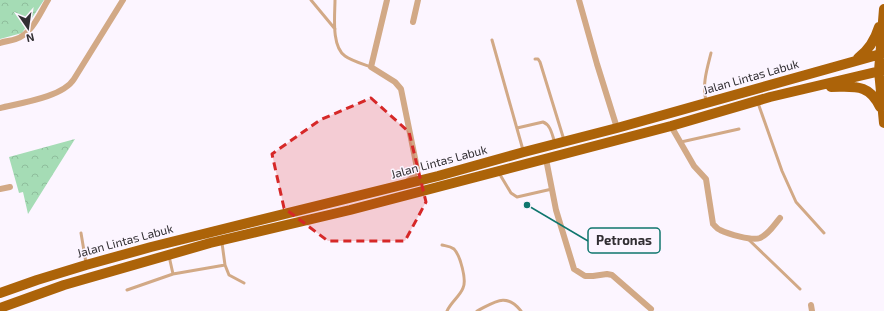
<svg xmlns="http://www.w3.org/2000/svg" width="884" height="311" font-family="'Exo 2',sans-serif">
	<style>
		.forest { fill: url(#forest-crowns) }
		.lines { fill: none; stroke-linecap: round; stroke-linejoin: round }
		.lane { stroke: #d2a986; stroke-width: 3 }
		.street { stroke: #d2a986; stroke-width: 6 }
		.primary { stroke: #ac6309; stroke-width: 10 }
		.marked { fill: #d62828; fill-opacity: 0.2; stroke: #d62828; stroke-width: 3; stroke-dasharray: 8 5; stroke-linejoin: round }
		.labels { text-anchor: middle; stroke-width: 3; stroke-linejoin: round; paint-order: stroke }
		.street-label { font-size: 12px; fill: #322f33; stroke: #fcf5ff }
		.leader { fill: none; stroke: #0f766e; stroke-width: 1.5 }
		.callout-dot { fill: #0f766e; stroke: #fcf5ff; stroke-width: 1.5 }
		.callout { fill: #fcf5ff; stroke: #0f766e; stroke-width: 1.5 }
		.callout-label { font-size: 13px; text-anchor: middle; font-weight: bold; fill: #322f33 }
	</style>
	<defs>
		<pattern id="forest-crowns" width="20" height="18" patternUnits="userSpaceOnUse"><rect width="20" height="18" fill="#a5dcb5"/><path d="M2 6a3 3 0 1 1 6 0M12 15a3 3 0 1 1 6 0" fill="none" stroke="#8ebd9c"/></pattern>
	</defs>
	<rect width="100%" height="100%" fill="#fcf5ff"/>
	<path class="forest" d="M0,0H44L22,33L0,39Z
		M75,139L28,214L23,192L19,193L9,157Z"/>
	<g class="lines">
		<path class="lane" d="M311,0L335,29
			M335,0C335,15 331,46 345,56C352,61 363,64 371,67
			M492,40L523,150
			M535,59H538L540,62L564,140
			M706,101C702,84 707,69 711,53
			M758,103L782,171L796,202L824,233
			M517,128L543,122C551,125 552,135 555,143
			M681,142L739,129
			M499,173L511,193L517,197L552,189
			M81,233L86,263
			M748,239L800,289
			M222,243L225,265L229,275L244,283
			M442,245C446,246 450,246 454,249C460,255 467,280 463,288C460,296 451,302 447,311
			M169,256L173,274L225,265
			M127,290L173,274
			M477,311C495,302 506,292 521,311"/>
		<path class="street" d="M387,0L371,67L395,82L401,89L417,168L414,176L408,181
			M579,0L597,64L617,128
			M413,22L418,0
			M0,43C5,41 11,41 16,39C32,34 40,13 48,0
			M0,108C21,103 63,97 74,79L123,0
			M671,126L694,166L706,179L713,224C715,226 717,229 720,230C728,234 752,241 760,238C769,234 774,225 780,218
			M546,159L556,210L574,269L585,276H593L607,274L612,275L651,309
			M0,189L10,187
			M811,305L812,311"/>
		<path class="primary" d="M884,9L879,71L884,123
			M858,58C869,50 875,40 879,27
			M831,87C854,87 869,83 880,107
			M0,293L37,280L86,265L151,247L438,176L524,152L617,128L884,53
			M0,308L64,285L210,243L350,210L671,126L770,97L884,70"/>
	</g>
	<path class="marked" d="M371,98L409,132L426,202L405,241H328L284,208L272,154L320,120Z"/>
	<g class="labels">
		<g class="street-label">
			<text transform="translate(751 77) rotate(-16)" y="4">Jalan Lintas Labuk</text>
			<text transform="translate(439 162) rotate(-15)" y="4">Jalan Lintas Labuk</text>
			<text transform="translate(125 241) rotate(-15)" y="4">Jalan Lintas Labuk</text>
		</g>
	</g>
	<path class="leader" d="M527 205L588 241"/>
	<circle class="callout-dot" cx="527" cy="205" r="4"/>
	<rect class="callout" x="588" y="228" width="72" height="25" rx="4"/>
	<g class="callout-label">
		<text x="624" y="245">Petronas</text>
	</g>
	<g transform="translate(28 28) rotate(167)" stroke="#fcf5ff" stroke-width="3" paint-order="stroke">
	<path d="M0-3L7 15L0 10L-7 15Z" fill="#322f33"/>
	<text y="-6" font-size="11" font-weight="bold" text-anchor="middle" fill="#322f33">N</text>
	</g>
</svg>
